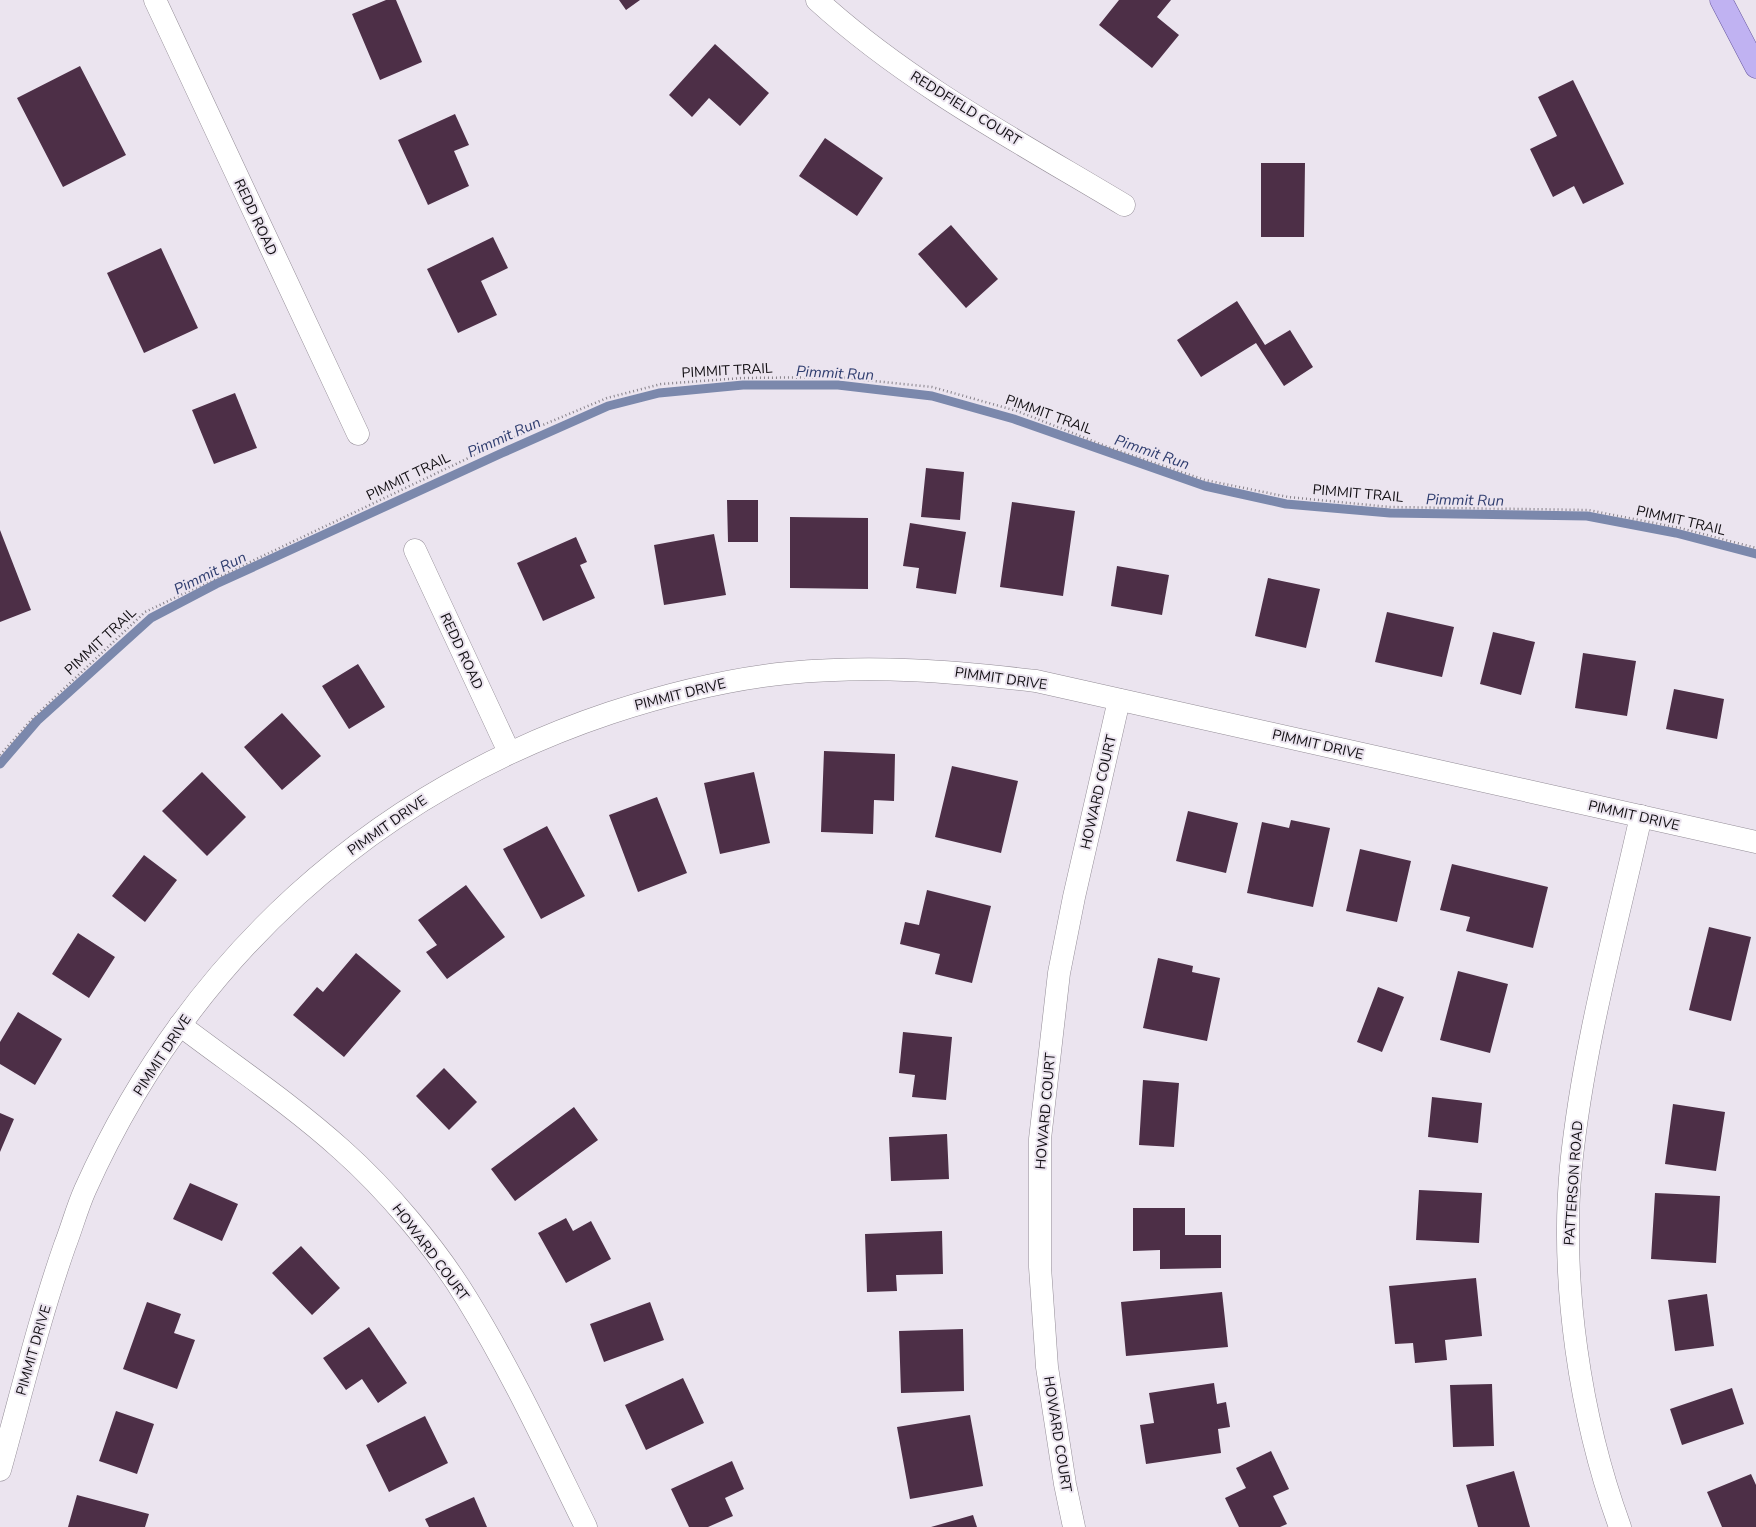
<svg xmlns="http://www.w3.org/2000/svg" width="1756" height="1527" font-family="'Nunito Sans',sans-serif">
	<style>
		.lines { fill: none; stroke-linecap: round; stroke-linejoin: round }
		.stream { stroke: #7b88ac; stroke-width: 9 }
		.building { fill: #4d2f47 }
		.street-casing { stroke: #938c96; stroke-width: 23 }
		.secondary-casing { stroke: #938c96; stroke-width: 23 }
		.primary-casing { stroke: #67579e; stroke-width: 23 }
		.path { stroke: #868189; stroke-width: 2.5; stroke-dasharray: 1 3; stroke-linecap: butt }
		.street { stroke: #fff; stroke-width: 22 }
		.secondary { stroke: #fff; stroke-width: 22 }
		.primary { stroke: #c0b2f2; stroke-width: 22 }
		.labels { text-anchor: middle; stroke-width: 4; stroke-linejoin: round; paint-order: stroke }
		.street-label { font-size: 14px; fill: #110e12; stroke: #ebe4ef }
		.water-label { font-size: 15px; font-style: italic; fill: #2f3d6f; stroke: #ebe4ef }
	</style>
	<rect width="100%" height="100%" fill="#ebe4ef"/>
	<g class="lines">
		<path class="stream" d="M0,764L37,721L151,618L216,584L502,453L608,406L659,393L743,385H838L932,396L1014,419L1205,486L1286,504L1390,513L1587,516L1676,533L1756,554"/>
	</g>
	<path class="building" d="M386,0H396L422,62L380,80L352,14Z
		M619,0H640L626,10Z
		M1119,0H1171L1157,17L1179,35L1152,68L1099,25Z
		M715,44L769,93L740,126L709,98L692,117L669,95Z
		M80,66L126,155L63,187L17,98Z
		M1573,80L1624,184L1583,204L1574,186L1553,197L1530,149L1557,136L1538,97Z
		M455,114L469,145L454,151L469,186L428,205L398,140Z
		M825,138L883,178L857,216L799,176Z
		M1261,163H1305L1304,237H1261Z
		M951,225L998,279L966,308L918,254Z
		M493,237L508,268L481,281L497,315L458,333L427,269Z
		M161,248L198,328L144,353L107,273Z
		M1237,301L1265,345L1290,330L1313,367L1284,386L1256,343L1201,377L1177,340Z
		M235,393L257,448L214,464L192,410Z
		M926,468L964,472L960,520L921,517Z
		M727,500H758V542H728Z
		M1012,502L1075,511L1063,596L1000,587Z
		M790,517L868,518V589L790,588Z
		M910,523L966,532L956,594L916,588L919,568L903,566Z
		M0,530L31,610L0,622Z
		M714,534L726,595L664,605L654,545Z
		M576,537L587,562L580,565L595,598L543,621L517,563Z
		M1117,566L1169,575L1162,615L1111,606Z
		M1268,578L1320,589L1306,648L1255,636Z
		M1387,612L1454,627L1442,677L1375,662Z
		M1493,632L1535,642L1521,695L1480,684Z
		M1583,653L1636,661L1627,716L1575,708Z
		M358,664L385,707L349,729L322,686Z
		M1674,689L1724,699L1717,739L1666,729Z
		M282,713L321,756L282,790L244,747Z
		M824,751L895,754L894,801L874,800L873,834L821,832Z
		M952,766L1018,781L1001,853L935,837Z
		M202,772L246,817L207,856L162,811Z
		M754,772L770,843L720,854L704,783Z
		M657,797L687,873L638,892L609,815Z
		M1188,811L1238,823L1226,873L1176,861Z
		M1291,820L1330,828L1313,907L1247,893L1262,822L1289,828Z
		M547,826L585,896L541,919L503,849Z
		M1360,849L1411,861L1397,922L1346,911Z
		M144,855L177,880L145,922L112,896Z
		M1452,864L1548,887L1533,948L1466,931L1470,917L1440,910Z
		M466,885L505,937L447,979L426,952L437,945L418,920Z
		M927,890L991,906L972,983L935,974L940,954L900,944L905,922L919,925Z
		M1709,927L1751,937L1731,1021L1689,1010Z
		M78,933L115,957L89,998L52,974Z
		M356,953L401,991L344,1057L293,1015L317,987L323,992Z
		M1158,958L1193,966L1192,972L1220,978L1207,1041L1143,1028Z
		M1458,971L1508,984L1490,1053L1440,1040Z
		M1378,987L1404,997L1382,1052L1357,1042Z
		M18,1012L62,1039L35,1085L0,1064V1042Z
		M903,1032L952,1037L946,1100L912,1097L915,1075L899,1073Z
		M444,1068L477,1102L449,1130L416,1096Z
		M1143,1080L1179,1083L1174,1147L1139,1145Z
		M1432,1097L1482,1103L1478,1143L1428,1137Z
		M1673,1104L1725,1112L1716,1171L1665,1164Z
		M574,1107L598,1140L515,1201L491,1169Z
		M0,1113L14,1119L0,1152Z
		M947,1134L949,1179L891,1181L889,1137Z
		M190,1183L238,1204L222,1241L173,1219Z
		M1419,1190L1482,1193L1479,1243L1416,1240Z
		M1655,1193L1720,1196L1716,1263L1651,1259Z
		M1133,1208H1185V1235H1221V1268L1160,1269V1250L1133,1251Z
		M566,1218L573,1231L591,1221L611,1259L566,1283L538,1233Z
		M942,1231L943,1274L896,1275L897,1291L867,1292L865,1234Z
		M301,1246L340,1288L312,1315L272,1273Z
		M1476,1278L1482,1336L1445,1340L1447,1360L1415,1363L1413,1343L1395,1344L1389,1286Z
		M1222,1292L1228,1347L1126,1356L1121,1302Z
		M1707,1294L1714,1346L1675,1351L1668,1300Z
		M147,1302L181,1314L174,1333L195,1340L177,1389L123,1369Z
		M650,1302L664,1340L604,1362L590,1324Z
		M369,1327L407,1383L378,1403L362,1379L346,1390L323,1358Z
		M963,1329L964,1391L901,1393L899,1331Z
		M683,1378L704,1423L646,1450L625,1405Z
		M1214,1383L1217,1404L1226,1402L1230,1427L1218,1429L1221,1453L1146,1464L1140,1425L1154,1423L1149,1393Z
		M1492,1384L1494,1446L1453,1447L1450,1385Z
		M1732,1388L1744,1424L1682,1445L1670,1409Z
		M116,1411L154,1424L137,1474L99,1461Z
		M970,1415L983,1486L910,1499L897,1427Z
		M425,1416L448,1463L389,1492L366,1445Z
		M1271,1451L1289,1489L1273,1496L1287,1524L1280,1527H1239L1225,1498L1246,1488L1236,1468Z
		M732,1461L744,1489L725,1498L733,1516L708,1527H689L671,1489Z
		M1514,1471L1530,1527H1478L1466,1485Z
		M1751,1474L1756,1485V1527H1722L1707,1492Z
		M77,1495L149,1514L145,1527H68Z
		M474,1497L487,1527H429L425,1519Z
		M973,1515L977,1527H931Z"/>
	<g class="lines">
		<defs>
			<path id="street" d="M155,0L358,434
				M817,0C908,83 1019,142 1124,205
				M415,550L509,752
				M180,1025C234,1066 291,1104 342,1150C386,1189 436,1248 467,1299C512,1372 548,1450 586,1527
				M1074,1527L1065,1484L1047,1367L1040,1267V1139L1059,973L1074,897L1119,700
				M1620,1527C1580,1418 1560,1282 1571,1166C1583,1048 1615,932 1641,816"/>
			<path id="secondary" d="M0,1470C21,1395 39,1319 65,1245C72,1227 77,1208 85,1190C188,960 371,793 610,713C668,694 728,679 788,673C873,665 951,671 1036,681L1756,842"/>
			<path id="primary" d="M1721,0L1756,67"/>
		</defs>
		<use href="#street" class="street-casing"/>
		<use href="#secondary" class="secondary-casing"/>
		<use href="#primary" class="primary-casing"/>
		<path class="path" d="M0,755L33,718L145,612L500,443L607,398L661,384L742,378L836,377L932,387L1017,411L1108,447L1205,480L1288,497L1390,507L1588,510L1680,528L1756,548"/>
		<use href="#street" class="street"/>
		<use href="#secondary" class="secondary"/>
		<use href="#primary" class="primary"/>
	</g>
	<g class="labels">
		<g class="street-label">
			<text transform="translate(966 108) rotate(32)" y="5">REDDFIELD COURT</text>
			<text transform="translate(256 217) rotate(65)" y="5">REDD ROAD</text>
			<text transform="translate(727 370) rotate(-3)" y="5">PIMMIT TRAIL</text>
			<text transform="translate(1049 414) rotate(20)" y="5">PIMMIT TRAIL</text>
			<text transform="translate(408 476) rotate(-26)" y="5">PIMMIT TRAIL</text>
			<text transform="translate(1358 493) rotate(5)" y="5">PIMMIT TRAIL</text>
			<text transform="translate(1681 520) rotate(13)" y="5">PIMMIT TRAIL</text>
			<text transform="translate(100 641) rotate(-43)" y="5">PIMMIT TRAIL</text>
			<text transform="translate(462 651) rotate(65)" y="5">REDD ROAD</text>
			<text transform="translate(1001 678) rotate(8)" y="5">PIMMIT DRIVE</text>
			<text transform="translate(680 694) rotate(-14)" y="5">PIMMIT DRIVE</text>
			<text transform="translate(1318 744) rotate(13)" y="5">PIMMIT DRIVE</text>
			<text transform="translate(1098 792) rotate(-77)" y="5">HOWARD COURT</text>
			<text transform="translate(1634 815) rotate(13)" y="5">PIMMIT DRIVE</text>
			<text transform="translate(387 825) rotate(-35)" y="5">PIMMIT DRIVE</text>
			<text transform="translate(162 1055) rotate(-57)" y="5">PIMMIT DRIVE</text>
			<text transform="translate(1045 1111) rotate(-85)" y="5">HOWARD COURT</text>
			<text transform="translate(1573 1183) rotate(-86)" y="5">PATTERSON ROAD</text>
			<text transform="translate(431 1252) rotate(53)" y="5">HOWARD COURT</text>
			<text transform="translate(33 1350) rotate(-74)" y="5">PIMMIT DRIVE</text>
			<text transform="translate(1058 1434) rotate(81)" y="5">HOWARD COURT</text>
		</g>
		<g class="water-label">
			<text transform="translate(835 373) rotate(3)" y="5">Pimmit Run</text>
			<text transform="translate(504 437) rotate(-24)" y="5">Pimmit Run</text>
			<text transform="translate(1152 452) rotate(19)" y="5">Pimmit Run</text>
			<text transform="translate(1465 500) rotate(1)" y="5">Pimmit Run</text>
			<text transform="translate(210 573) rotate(-26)" y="5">Pimmit Run</text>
		</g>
	</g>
</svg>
